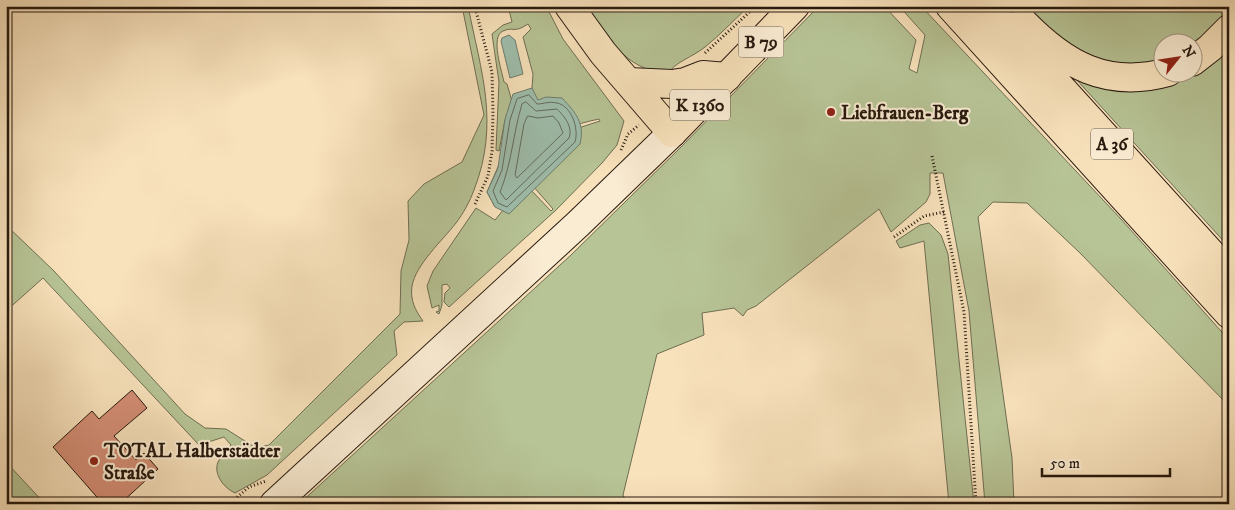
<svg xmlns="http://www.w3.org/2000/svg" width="1235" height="510" font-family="'IM FELL DW Pica',serif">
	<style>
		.green { fill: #b7c496; stroke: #6f6e52 }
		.water { fill: #9ebead; stroke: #6e7c6d }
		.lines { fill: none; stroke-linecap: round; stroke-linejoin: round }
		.shore { stroke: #626c5e; stroke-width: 1 }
		.building { fill: #d48e76; stroke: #27190e }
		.secondary-casing { stroke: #27190e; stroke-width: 30 }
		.primary-casing { stroke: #27190e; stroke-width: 30 }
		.highway-casing { stroke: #27190e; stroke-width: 30 }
		.path { stroke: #27190e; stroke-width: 3; stroke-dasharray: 1 2.5; stroke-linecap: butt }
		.secondary { stroke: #faecd3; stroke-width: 28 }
		.primary { stroke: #f8e2bc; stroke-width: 28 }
		.highway { stroke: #f8e2bc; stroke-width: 28 }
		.poi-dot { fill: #8f2418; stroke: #faecd3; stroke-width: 2 }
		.labels { text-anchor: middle; stroke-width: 4; stroke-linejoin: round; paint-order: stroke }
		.shield { fill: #faecd3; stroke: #665849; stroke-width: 1 }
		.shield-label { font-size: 18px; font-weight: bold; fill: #27190e }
		.poi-label { font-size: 19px; font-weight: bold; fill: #27190e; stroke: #faecd3; text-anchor: start }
	</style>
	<rect width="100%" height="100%" fill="#f8e2bc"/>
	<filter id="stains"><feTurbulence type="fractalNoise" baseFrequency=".004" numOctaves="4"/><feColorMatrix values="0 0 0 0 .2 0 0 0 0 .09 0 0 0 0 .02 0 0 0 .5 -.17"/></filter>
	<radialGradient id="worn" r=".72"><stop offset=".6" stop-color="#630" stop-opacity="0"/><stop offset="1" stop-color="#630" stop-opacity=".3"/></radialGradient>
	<path class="green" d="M462,6H468C481,72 500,123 474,190C470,201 463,214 456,223C443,240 416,264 412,286C410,300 415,310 423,321L404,322L394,331L397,355L267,475L235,493C224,488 213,474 218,462C221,456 227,451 231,445L224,437L199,445L43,278L6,311V225L54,271L185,414L205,428L226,429L256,448L269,445L400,314L401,271L409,240L408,201L424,184L462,162L484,115Z
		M508,6H546L563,39L624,121L617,145L602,163L556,210L449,307L444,302L445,293L450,288L447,284L442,285V305L439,314L436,312L439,311V305L432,308L427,286L433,271L476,208L495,220L513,198L511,193L518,185L530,189L551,211L553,209L533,186L520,181L534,162L537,151L541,147L560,134L600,121L599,119C575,124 555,131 536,147L534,129L529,116L535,112L537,106L532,88L533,74L523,37L531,29L528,24C513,34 514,26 503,31C490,36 502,72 504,82L507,84L515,112C519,115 525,117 528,121C544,141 528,176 511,191C504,197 499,197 495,207L487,192L505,151L511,121L505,120L499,151L496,150L499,82L492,34L503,25L512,22Z
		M585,6H749C734,20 720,35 705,47C693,57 674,62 667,75C622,66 611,41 585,6Z
		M819,6H884L916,40L909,69L917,73L925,35L899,6H921L1120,218L1229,340V406L1080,253L1027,203L993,202L978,217L1012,458L1014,504H985L969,311L943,173H930V194L926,202L891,232L879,209L756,306L747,310L743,316L734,308L702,313L704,335L657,354L623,495L627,504H299L571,255L679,149Z
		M1018,6H1229C1229,25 1205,40 1193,52L1192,42H1162V65H1096L1028,17Z
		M1229,42V247L1075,78L1178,80L1192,73Z
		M929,223L941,235L948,254L974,504H949L924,241L900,248L896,241L920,225Z
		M6,462L45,504H6Z"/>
	<path class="water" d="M509,35L515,40L523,74L510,78L501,41L502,38Z
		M532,88L538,100L546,97L562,98C576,113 585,123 580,144L509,214L495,207L487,192L498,168L505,119L513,94Z"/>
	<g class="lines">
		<path class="shore" d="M529,95L537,104C544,104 549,101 557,103C572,106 579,129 575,142L507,207L498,203L493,191L502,170L510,120L517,99Z
			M526,102L536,111L557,109C565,117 573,127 569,138L506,200L500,192C512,163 513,133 522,104Z
			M528,116L538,118L553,116L559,123L563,133L517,178L515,175L524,124Z"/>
	</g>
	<path class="building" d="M132,390L147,408L114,436L136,460L144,453L158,469L120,504H103L53,447L92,411L99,419Z"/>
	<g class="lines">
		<defs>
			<path id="secondary" d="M274,504L578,224L672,133"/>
			<path id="primary" d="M672,133L795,6"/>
			<path id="highway" d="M569,6L603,53L672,133
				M950,6L1229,314
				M987,6L1229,273
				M1023,22C1065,65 1107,89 1168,72
				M1192,62L1210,48L1229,29
				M629,82L672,84L685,82L703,75L727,77"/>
		</defs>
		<use href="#secondary" class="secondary-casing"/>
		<use href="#primary" class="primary-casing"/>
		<use href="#highway" class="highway-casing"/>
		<path class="path" d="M705,53L756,6
			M621,150L628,134L639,125
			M932,156L964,312L976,504
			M475,204L488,176L492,151L493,113L492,72L476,11L490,7
			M894,237L924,216L944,212
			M229,504L249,487L266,481"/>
		<use href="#secondary" class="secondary"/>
		<use href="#primary" class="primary"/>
		<use href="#highway" class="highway"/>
	</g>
	<g class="poi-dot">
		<circle cx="831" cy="112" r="5"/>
		<circle cx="94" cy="461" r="5"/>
	</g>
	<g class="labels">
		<g class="shield">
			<rect x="738.5" y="26.5" width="45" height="31" rx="4"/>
			<rect x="670" y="89.5" width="60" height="31" rx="4"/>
			<rect x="1091" y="128.5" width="42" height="31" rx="4"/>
		</g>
		<g class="shield-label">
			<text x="761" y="48">B 79</text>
			<text x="700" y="111">K 1360</text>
			<text x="1112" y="150">A 36</text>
		</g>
		<g class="poi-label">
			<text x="841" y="119">Liebfrauen-Berg</text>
			<text x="104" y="457">TOTAL Halberstädter<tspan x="104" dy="22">Straße</tspan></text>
		</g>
	</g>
	<rect width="1235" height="510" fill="none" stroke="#f8e2bc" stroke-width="25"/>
	<rect x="8" y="8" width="1220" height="495" fill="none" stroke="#27190e" stroke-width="2.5"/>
	<rect x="12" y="12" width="1210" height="485" fill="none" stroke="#27190e"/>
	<g transform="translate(1178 58) rotate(60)"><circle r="24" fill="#faecd3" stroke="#a69884"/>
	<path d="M0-4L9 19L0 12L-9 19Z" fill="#8f2418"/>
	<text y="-8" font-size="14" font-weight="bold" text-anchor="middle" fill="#27190e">N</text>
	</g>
	<path d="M1042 468v8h128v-8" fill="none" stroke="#27190e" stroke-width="2.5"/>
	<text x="1050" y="468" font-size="15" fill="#27190e" stroke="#faecd3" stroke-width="4" paint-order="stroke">50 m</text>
	<rect width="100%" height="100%" filter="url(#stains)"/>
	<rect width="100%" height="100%" fill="url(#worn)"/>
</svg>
